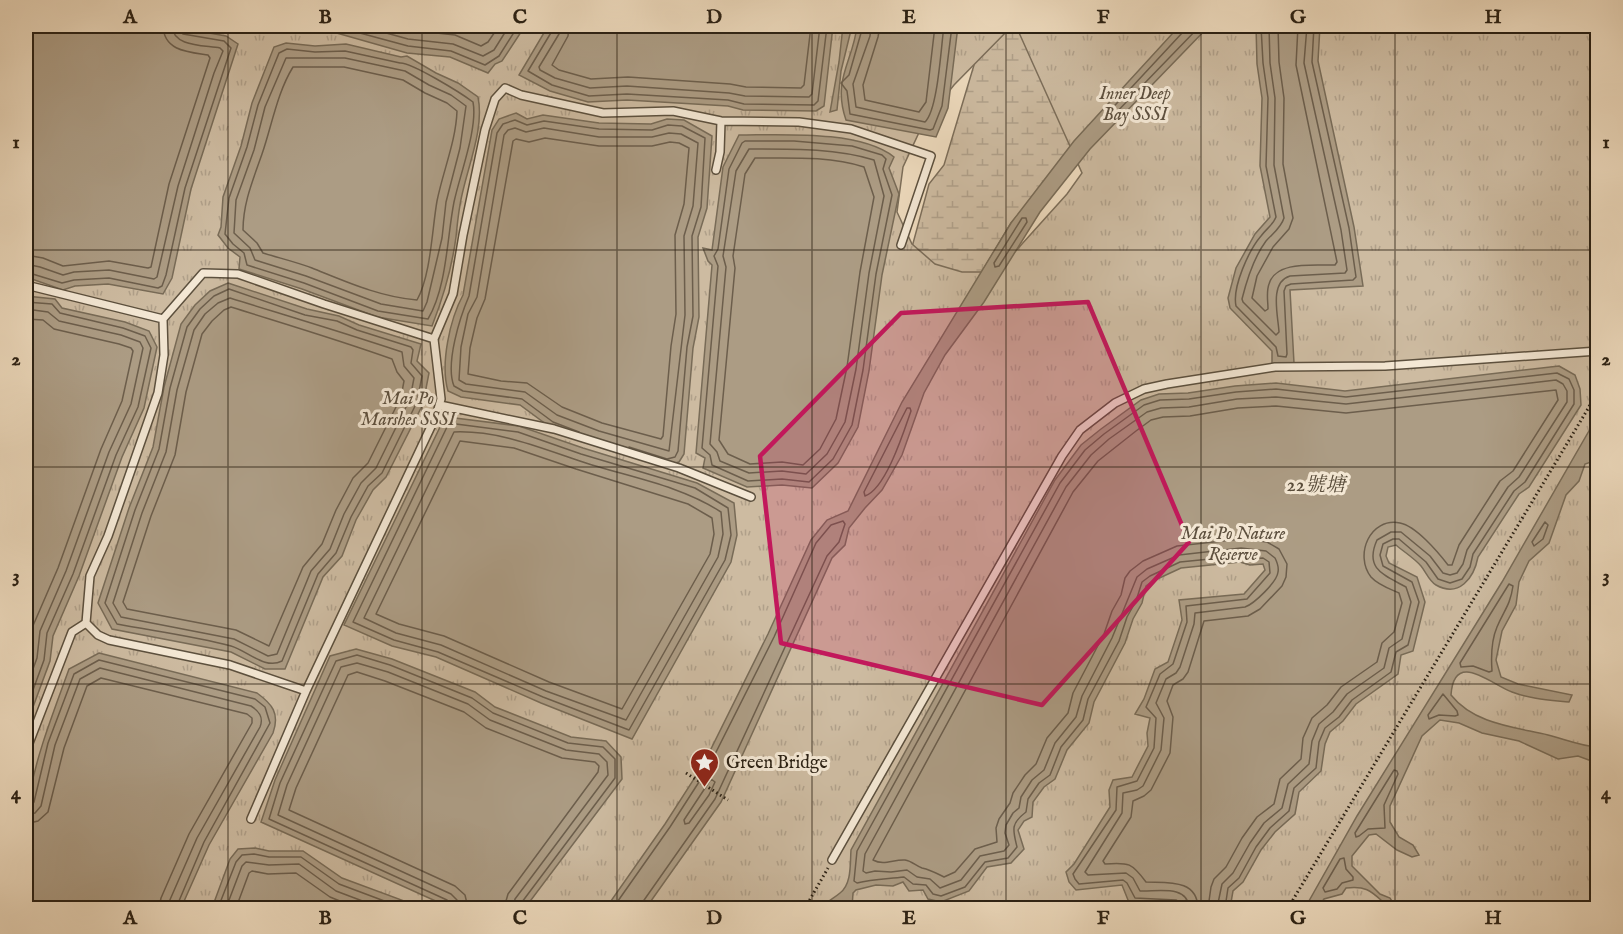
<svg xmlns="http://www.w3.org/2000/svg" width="1623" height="934" font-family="'IM FELL English','Noto Serif TC',serif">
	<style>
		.wetland { fill: url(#wetland-marsh); stroke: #7c6e5a; stroke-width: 1.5 }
		.park { fill: url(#park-tufts); stroke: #7c6e5a; stroke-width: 1.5 }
		.water { fill: #ac9c84; stroke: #786b57; stroke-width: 1.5 }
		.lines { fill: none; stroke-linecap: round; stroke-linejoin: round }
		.shore { stroke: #6c5e4c; stroke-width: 1.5 }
		.service-casing { stroke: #5c503e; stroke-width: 10 }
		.path { stroke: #2b2114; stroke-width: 3; stroke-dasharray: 1.5 3; stroke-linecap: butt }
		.service { stroke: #f4e8d5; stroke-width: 7 }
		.marked { fill: #c2185b; fill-opacity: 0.2; stroke: #c2185b; stroke-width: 4.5; stroke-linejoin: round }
		.grid { fill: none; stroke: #2b2114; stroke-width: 1.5; stroke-opacity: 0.55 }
		.labels { text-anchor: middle; stroke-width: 6; stroke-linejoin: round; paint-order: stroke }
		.park-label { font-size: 18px; font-style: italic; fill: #5c4f3e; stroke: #f4e8d5 }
		.poi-label { font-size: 18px; fill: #2b2114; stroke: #f4e8d5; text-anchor: start }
		.water-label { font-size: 20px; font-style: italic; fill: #584c3b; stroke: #f4e8d5 }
		.neatline { fill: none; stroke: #2b2114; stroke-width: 2 }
		.grid-label { font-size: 20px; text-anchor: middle; font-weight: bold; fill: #2b2114 }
	</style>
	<defs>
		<pattern id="wetland-marsh" width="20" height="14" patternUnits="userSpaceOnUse" patternTransform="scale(1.5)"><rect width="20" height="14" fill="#cdbba1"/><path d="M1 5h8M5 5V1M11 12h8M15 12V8" fill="none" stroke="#b0a08a"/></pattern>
		<pattern id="park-tufts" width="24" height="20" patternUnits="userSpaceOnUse" patternTransform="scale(1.5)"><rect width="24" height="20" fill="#cdbba1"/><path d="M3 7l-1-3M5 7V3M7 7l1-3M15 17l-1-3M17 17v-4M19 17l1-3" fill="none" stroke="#b0a08a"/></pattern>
	</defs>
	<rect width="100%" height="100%" fill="#eedbbe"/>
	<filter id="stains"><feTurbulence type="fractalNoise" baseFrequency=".00333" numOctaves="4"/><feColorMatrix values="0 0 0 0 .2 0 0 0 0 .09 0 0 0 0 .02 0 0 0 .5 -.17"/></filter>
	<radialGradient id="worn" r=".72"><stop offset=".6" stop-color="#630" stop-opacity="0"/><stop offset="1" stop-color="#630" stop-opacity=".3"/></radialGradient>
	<path class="wetland" d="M981,26H1182L1011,223L958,312L553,908L883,355L929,184L944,165L977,55Z"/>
	<path class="park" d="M26,26H1012L954,85L923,124L903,167L897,212L912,244L935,264L962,272H984L1012,255L1067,194L1082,173L1016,26H1597V908H26Z"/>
	<path class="water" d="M30,26H170L226,36L238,44L191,189L172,278L163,294L108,284L75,286L63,290L26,277V42Z
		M312,26H525L502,61L495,64L488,73L450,57L407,53Z
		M548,26H833L824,106L816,111L743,110L728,106L627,100L588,102L550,91L519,75Z
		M843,26H852L841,71L837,110L830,112L839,62Z
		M857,26H958L948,108L936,137L846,120C832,79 853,62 857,26Z
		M1182,26H1209L1090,149L1040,212L984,302L945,355L924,393L902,455L882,490L865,508L849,528L845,545L832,558L721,802L646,908H606L665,824L703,765L768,634L811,540L827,520L848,511L902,402L1011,223L1074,141L1172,34Z
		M1256,26H1320L1318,61L1354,227L1363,286L1290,290L1294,363L1272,364V351L1230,308L1228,298L1236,268L1255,234L1270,217L1260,166L1262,98L1257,64Z
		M286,43L315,46L346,44L401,57L407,56L436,73L458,83L478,97C485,131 465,172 460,205C458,216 457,227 456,237C452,267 443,298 432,326L377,317L302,289L239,269L240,257L228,248L218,235L221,227L223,197L241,146L252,103L274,47Z
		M516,113L527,119L543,115L599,123L651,124L667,119L684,120L712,136L707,208L698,237L699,317L693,348L684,454L679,462L668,465L550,427L520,405L461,397L448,391C440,364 450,319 463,295L492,130L499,119Z
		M739,135C782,135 860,130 894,157L889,168L899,194L882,275L869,371L858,427L838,463L812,488L782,485L747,487L703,468L705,458L696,453L712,265L708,261L703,248L712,250L723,167Z
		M228,283L307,309L339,316L359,325L421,344L417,361L429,373L423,404L386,477L373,490L356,520L342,556L323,577L285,669H265L231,652L112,629L98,603L129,508L153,447L164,387L181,324L195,305L210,291Z
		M26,296L55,299L62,308L125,322L149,331L157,347L144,408L122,457L79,576L53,636L50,661L26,726Z
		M1559,366L1575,375L1580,389L1581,405L1529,487L1519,494L1478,557C1474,578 1459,598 1436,585C1429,581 1426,572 1421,566C1414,558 1404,552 1396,545L1388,547L1386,556L1389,563L1417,577L1425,602L1413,651L1401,655L1398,674L1356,704L1343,721L1330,732L1325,744L1321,771L1299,792L1295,814L1275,832L1261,850L1243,882L1233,891L1230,908C1196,909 1164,905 1130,905L1122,885L1076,890L1069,882L1066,872L1074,864L1110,807L1109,790L1113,780L1132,777L1148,746L1147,733L1150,718L1135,714L1144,699L1155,669L1168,662L1182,620L1179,600L1244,594L1265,570L1263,564L1250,565L1240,562L1181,568L1153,581L1146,586L1142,603L1133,619L1125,643L1094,702L1089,723L1067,750L1055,779L1044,787L1033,802L1032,817L1024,821L1018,830L1024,849L1011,863L987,867L969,891L941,902L928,899L923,890L909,891L903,882L893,886L876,885L856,890L853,893L852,908H821C827,901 833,899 840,893C852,884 850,863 851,850L1055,480L1081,445L1101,429L1141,400L1159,394L1188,393L1235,386L1276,383L1345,391Z
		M1597,417V460L1585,464L1579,481L1566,495L1549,543L1529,561L1519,582L1516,605L1502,631L1496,660L1501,677L1518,684L1572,695L1569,702C1550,700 1530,699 1512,692C1492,685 1454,649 1451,695C1474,724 1514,727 1548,735C1564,739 1581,746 1597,747V763L1578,756L1558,759L1519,741L1482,733L1459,723L1440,720L1422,736L1390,806V822L1399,837L1413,845L1419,855L1412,857L1397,850L1376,834L1369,835L1352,856V866L1380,894L1390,898L1395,906L1390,908C1373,894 1370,885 1346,888L1342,894L1324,899L1318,908H1305L1357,816L1502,582Z
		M455,418L519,426L583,448L697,483L734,503L737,535L731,562L632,739L541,703L436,657L392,646L344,625L443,421Z
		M356,649L392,659L475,692L495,707L571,737L606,741L621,757L622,779L525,908H451L261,822L275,780L330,656Z
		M99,653L257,693C272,704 280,713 273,733L209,845L181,908H26C25,872 23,833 29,797C37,753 54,711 69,669Z
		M255,848L269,851H303L342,878L407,902L410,907L415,908H212L230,859L238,849Z"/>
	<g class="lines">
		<path class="shore" d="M334,26L408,46L451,51L485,65L499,56L518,26
			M361,26L408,39L453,44L483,56L494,50L509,26
			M394,26L409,30L455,35L481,46L488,42L499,26
			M553,26L552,31L528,71L552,85L589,96L627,94L728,100L744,104L814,105L818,101L827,26
			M560,26L559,34L539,67L540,70L555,78L590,88L627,86L729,93L745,96L809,97L812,94L820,26
			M569,26L568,36L552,65L559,70L591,79L628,77L730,84L746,87L801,88L804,85L811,26
			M863,26L849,75L841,83L847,91L850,114L930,130L933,129L942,106L952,26
			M871,26L870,36L853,84L856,107L925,122C938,110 941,46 944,26
			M880,26L878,37L863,85L865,100L919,112L926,102L935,26
			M1185,26L1183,32L1104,117V122L1108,121L1200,26
			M1261,26L1263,63L1268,98L1266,166L1276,217C1273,225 1266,229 1261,236C1249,250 1232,287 1236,306L1276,347L1278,356L1286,357L1287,354L1284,291L1286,286L1291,284L1353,280L1356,277L1349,228L1312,62L1314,26
			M1269,26L1270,63L1275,98L1274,165L1284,218C1281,228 1273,233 1266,241C1254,257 1247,279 1242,299L1243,302L1276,335L1279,332C1278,315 1269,282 1290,276L1345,273L1347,270L1341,230L1304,63L1307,26
			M1278,26L1279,62L1284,98L1283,164L1293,218L1289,229L1273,247L1257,276L1252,298L1265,311L1268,309C1268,301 1266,292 1269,284C1276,260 1315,266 1335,265L1337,262L1296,65L1298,26
			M287,49L315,52L345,51L400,63C411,62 461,93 473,102C478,128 460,174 454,202C447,237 447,287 428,319L378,311L304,283L247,265L244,253L233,244L225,234L229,198L247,147L258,105L279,53Z
			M286,58H345L405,71L429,85L451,95L466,106L460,148L446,202L442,238L427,302L423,311L381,304L306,276L255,260L250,248L234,233L236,200L254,150L265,107Z
			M293,67H344L403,80L425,93L447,103L457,111C456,141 443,171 437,201C432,229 431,275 417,300C380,297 347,282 312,268C296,262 279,258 263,253L257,243L243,230C243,203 253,180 262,154C272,125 277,93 293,67Z
			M515,128L526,132L544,128L599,137H652L669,133L681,134L698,143L693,206L684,236L685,315L669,451L599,431L557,415L525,392L466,384L459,380L461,347L468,314L477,297L504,135L508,130Z
			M545,138L599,146H652L670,142L679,143L689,148L684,204L675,235L676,314L671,346L663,436L661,439L602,423L562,407L527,383L501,381L468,374L470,348L477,318L485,299L513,141L516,139L529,142Z
			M745,141H794L852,146L882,155L886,159L883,169L892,195L876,274L863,370L852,425L833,459L809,482L782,479L748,481L712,465L710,455L702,448L718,266L714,256L718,249L729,169L742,143Z
			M749,149C791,149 834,148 874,160L884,196L869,273L856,369L845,422L827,454L806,474L782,471L749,473L720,461L717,452L710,444L726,267L723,256L736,171Z
			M755,158C791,158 830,156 864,167L874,197L860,272L847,367L836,419L820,449L803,465L782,462L750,464L728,454L719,440L735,268L733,256L745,174Z
			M1022,218H1026L1027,222L999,266L995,267L994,263Z
			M26,255L43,258L63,266L109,261L148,268L151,267L169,184L210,58L208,55C188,52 164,51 163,26
			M26,264L40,267L63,275L74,272L109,270L154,279L157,277L178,186L214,73L223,51L220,48C204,45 173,47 172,26
			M26,272L62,283L74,280L109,278L158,288L162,286L166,275L185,188L231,48L224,41L183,34L180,30L179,26
			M229,289L305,315L337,321L357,330L411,347L413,350L411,363L422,376L417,402L382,473L368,486L351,517L336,553L318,574L282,661C265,670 248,651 231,646C194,636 154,631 117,624L105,603L135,510L159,449L170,388L187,327L200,309L214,296Z
			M230,298C288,316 345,333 402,352L404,366L414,378L410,399L376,468L361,483L344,514L330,549L311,571L277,654L268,656L234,639L121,617L113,603L142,513L166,452L177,390L194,330L205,314L218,303Z
			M26,302L52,304L60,313L123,328L145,336L151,348L138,407L116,455L73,574L47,633L44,660L26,709
			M231,307C285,324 339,340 392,359L397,372L404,381L401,397L368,463L353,478L336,510L322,544L303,567L269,646L236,630L127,609L123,602L151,516L175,455L186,392L202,334L212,321L224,310Z
			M26,309L48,312L59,321L121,335L140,342L143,348L131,404L109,452L66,571L40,631L37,658L26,688
			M26,319L43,320L54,329L119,344L131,348L133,351L122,401L101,449L58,568L32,628L26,662
			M907,408H910L911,411C904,431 886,489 865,496L864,492Z
			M456,424L518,432L581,454L695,488L728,508L731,535L725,560L629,730L543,697L438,652L394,640L353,622L447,427Z
			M454,432C502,430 547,451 592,465C635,478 683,487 721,512L723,534L718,557L626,720L546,691L441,645L396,633L364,618Z
			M579,432L553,422L522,399L463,391L454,386C445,364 460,317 469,296L497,133L503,124L515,120L527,125L544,121L599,129L652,130L668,125L682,126L705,138L701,207L692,236L693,316L687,347L678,451L675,457L667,459L629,447
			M460,441L514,448L576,469L688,504L712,518L714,534L710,554L622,709L549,682L444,636L399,624L376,614Z
			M1545,522L1548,525L1543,539L1534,546L1532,542Z
			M1509,584L1513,586C1510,606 1504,610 1497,627C1491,641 1491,657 1492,671L1489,672L1473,666L1461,667L1460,663Z
			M1443,694L1457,711L1458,715L1455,716L1439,715L1429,719L1428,715Z
			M1394,770L1397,771L1398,774L1384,805L1385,828L1368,829L1359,836L1356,837L1355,833Z
			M711,779L715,782L709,795L689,823L685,824L684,820Z
			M26,807L31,806L34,802L48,743L74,674L99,660L255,699L265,707L270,723L204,842L176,908
			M26,815L35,813L41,806L55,745L80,679L100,668L251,706C259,711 264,717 260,727L197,838L169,902L168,908
			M26,824L38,821L48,812L64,748L87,686L101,678L247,714L252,718V723L189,834L161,898L159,908
			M1344,858L1346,869L1353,877V880L1342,883L1337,889L1325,892L1323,888L1340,859Z
			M218,908L236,862L242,855L254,854L269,857H301L339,884L403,908
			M226,908L242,866L246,862L269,865L299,864L336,891L381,908
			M236,908L249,873L252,871L268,874L296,873L330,897L357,908
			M451,908V904L447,900L269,819L280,783L336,661L357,655L390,665L472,698L493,713L568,743L603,747L615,759V778L522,902L520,908
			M459,908L457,900L451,894L278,815L287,785L341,667L357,663L388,672L468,704L490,720L566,750L599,754L607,762L608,775L515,899L513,908
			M468,908L465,895L455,886L289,810L296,788L348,675L357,672L385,681L464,712L486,728L562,758L595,762L599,766L598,772L508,894L504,908
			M613,908L670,827L708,768L774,637L816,543L831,525L843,521L845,524L839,542L827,556L715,799L642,903L641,908
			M1182,908L1181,903L1176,900L1135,898L1127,883L1123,880L1079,884L1075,879L1073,874L1116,810L1117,787L1137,781L1154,748L1156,718L1146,707L1160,674L1173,664L1187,622L1186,606L1247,599L1270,573L1269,562L1263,558L1251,559L1240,556L1180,562L1150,576L1142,582L1136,601L1127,617L1119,641L1088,699L1083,720L1061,747L1050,775L1039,783L1028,799L1026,812C1010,824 1013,830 1017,847L1008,858L985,862L965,887L941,896L933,894L926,885L913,884L904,877C888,879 873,879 857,883L854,881L857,851L1060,483L1085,450L1104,434L1144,405L1160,400L1189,399L1236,392L1276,389L1346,397L1557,373L1569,379L1574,390V404L1525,482L1514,491L1473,554L1470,567L1462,579L1450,583L1438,579L1426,562L1399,539H1393L1383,544L1380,555L1383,566L1412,582L1419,602L1408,645L1396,652L1391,672L1352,700L1339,717L1325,728L1319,742L1316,768L1294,788L1289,811L1270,828L1256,847L1239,878L1228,888L1225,908
			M1189,908C1188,884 1156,892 1140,891L1133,878L1126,873L1088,875L1085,872L1122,813L1123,793L1137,790L1143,786L1161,750L1164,718L1156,703L1166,679L1176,673L1180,667L1194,624L1195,613L1245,607C1254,604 1277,582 1278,572C1279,567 1277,562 1275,558L1266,551L1241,548L1179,555L1147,569L1137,577L1112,638L1082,696L1076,717L1055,743L1044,770L1032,780L1021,797L1019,808L1013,813L1006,825L1005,833L1009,845L1004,851L980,856L961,880L940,888L930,879L917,877L907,870L891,872L875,871L866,873L863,871L865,854L1066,487L1091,455L1109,439L1147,412L1161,408L1189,407L1237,399L1276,397L1346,404L1556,380L1563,384L1567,391V402L1519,477L1508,487L1467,550L1463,564L1457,573L1450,575L1443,573L1430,556L1401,532H1391L1377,540C1364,569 1384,575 1406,587L1411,602L1402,639L1389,648L1384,668L1347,694L1333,712L1319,724L1312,741L1309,764L1288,784L1282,808L1264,823L1250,843L1233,873L1222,884L1217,908
			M1198,908C1197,879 1168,883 1146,882C1132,863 1129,862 1105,864L1103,861L1131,817L1133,801L1144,796L1151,790L1170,753L1173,717L1167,701L1173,685L1183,679L1188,672L1204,621L1248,616L1260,609L1282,586L1286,577L1287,564L1279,549L1267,542L1241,539L1177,546L1143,561L1130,571L1125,578L1121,595L1112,611L1104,634L1073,693L1068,713L1047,738L1036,764L1025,775L1013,793L1010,803L999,819L996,828L997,842L975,849L955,872L944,877C936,873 931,870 922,868C916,866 912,861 905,860C894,859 884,866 873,860L1073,492L1098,461L1136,431L1151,420L1163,417L1190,416L1238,408L1276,406L1346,413L1556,390L1558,400L1513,471L1500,481L1459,545L1452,565H1448C1438,552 1416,526 1400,523C1370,517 1354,555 1371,577C1378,585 1390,589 1399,593L1402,603L1394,632L1382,643L1377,662L1341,687L1327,705L1312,718L1303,738L1301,759L1280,779L1274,804L1257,817L1242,838L1226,867L1214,879L1211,887L1208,908"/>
		<defs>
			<path id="service" d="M716,170L720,152L721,121
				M26,285L163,319
				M440,405L554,429L679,468L751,497
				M306,691L230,665L109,640L98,635L86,623L90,576L108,536L158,393L164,355L163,319L203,273L238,274L324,304L434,339
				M26,751L72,632L86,623
				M251,819L306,691L436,416L441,399L434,339L453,294L463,235L485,130L495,99L505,88L521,95L603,113L673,111L721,121L799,122L851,129L931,156L901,245
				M832,860L1062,456L1080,430L1115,403L1144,389L1167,384L1275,367L1385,366L1598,351"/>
		</defs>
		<use href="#service" class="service-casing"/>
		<path class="path" d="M686,773L728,800
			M805,908L828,868
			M1288,908L1589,407L1598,383"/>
		<use href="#service" class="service"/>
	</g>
	<path class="marked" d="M1088,302L1189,542L1042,705L781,643L760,456L901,313Z"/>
	<path class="grid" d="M228,26V908M422,26V908M617,26V908M812,26V908M1006,26V908M1201,26V908M1395,26V908M26,250H1598M26,467H1598M26,684H1598"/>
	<defs>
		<symbol id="sight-pin" viewBox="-11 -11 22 30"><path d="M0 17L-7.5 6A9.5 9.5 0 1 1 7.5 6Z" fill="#8f2418" stroke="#f4e8d5"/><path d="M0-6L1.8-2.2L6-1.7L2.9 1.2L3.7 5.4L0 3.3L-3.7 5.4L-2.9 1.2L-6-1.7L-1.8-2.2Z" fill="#fff"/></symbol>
	</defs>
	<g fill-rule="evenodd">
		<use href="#sight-pin" x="688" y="746" width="33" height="45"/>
	</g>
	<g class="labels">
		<g class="park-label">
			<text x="1135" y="99">Inner Deep<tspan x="1135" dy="21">Bay SSSI</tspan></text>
			<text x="408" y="404">Mai Po<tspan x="408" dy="21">Marshes SSSI</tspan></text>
			<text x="1233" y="539">Mai Po Nature<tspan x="1233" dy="21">Reserve</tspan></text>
		</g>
		<g class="poi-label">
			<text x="726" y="768">Green Bridge</text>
		</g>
		<g class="water-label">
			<text x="1316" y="491">22號塘</text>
		</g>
	</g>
	<rect width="1623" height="934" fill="none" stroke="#eedbbe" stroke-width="66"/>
	<rect x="33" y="33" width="1557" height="868" class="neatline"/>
	<g class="grid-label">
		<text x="130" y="23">A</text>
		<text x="325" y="23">B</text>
		<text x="520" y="23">C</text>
		<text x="714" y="23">D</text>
		<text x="909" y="23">E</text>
		<text x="1103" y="23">F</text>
		<text x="1298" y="23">G</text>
		<text x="1493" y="23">H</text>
		<text x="16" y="148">1</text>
		<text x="1606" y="148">1</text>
		<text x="16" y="365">2</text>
		<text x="1606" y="365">2</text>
		<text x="16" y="582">3</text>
		<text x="1606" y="582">3</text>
		<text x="16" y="799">4</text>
		<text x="1606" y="799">4</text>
		<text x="130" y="924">A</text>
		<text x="325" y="924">B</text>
		<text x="520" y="924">C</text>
		<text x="714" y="924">D</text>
		<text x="909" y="924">E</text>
		<text x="1103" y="924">F</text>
		<text x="1298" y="924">G</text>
		<text x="1493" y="924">H</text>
	</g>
	<rect width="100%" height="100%" filter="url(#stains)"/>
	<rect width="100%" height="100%" fill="url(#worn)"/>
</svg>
